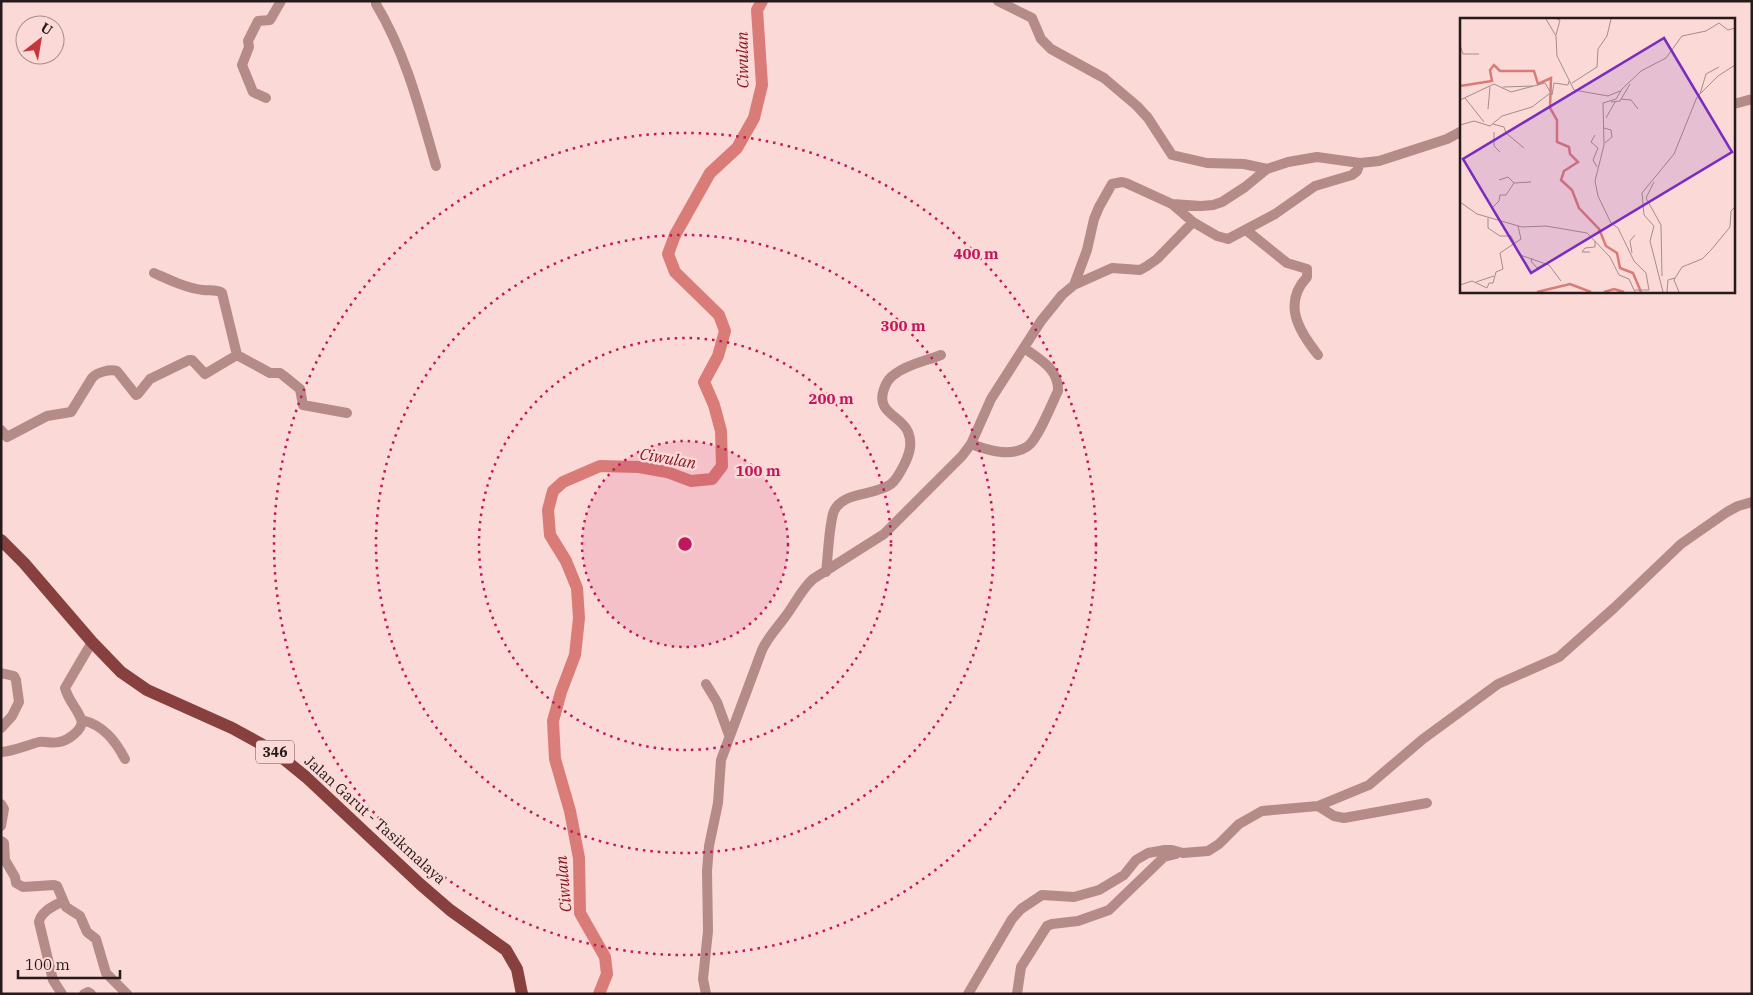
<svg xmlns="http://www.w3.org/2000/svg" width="1753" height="995" font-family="'IBM Plex Serif',serif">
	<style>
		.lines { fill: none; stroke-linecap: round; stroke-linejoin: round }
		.river { stroke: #d97c78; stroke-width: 12 }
		.minor { stroke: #b58b88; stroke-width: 10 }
		.major { stroke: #87403e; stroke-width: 12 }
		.ring { fill: none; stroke: #c2185b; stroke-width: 2.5; stroke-dasharray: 2.5 5 }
		.labels { text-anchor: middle; stroke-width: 5; stroke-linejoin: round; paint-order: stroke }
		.shield { fill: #fad9d7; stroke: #665453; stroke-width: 1 }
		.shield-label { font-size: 14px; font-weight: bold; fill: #261b1a }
		.street-label { font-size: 15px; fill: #261b1a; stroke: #fad9d7 }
		.water-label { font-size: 16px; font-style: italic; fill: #861620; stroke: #fad9d7 }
		.inset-river { fill: none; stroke: #d97c78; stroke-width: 2.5 }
		.inset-road { fill: none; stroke: #a58d8b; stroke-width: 1 }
		.view { fill: #7b2cbf; fill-opacity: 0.15; stroke: #7b2cbf; stroke-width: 2.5 }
		.inset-edge { fill: none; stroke: #261b1a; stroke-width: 2.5 }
		.centre { fill: #c2185b; stroke: #fad9d7; stroke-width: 2.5 }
		.ring-label { font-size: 15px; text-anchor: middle; font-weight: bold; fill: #c2185b; stroke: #fad9d7; stroke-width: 5; stroke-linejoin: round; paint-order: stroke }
	</style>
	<rect width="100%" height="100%" fill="#fad9d7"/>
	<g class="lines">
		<path class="river" d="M599,994L607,974L605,957L580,913L579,858L570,811L555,759L553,721L561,692L575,655L579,618L577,588L566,561L550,535L548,510L553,491L563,482L600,466L639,467L667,472L691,481L712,479L722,466L721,431L714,405L704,382L718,356L725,331L719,315L675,272L668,254L675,235L710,173L737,148L754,118L762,85L757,10L762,1"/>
		<path class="minor" d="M376,1V4C406,54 420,110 436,166
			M998,1L1032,18L1041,39L1051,49L1104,78L1137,106L1148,118L1172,155L1207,163L1244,164L1267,169
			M266,98L253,92L242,65L249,47L248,41L258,21L270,20L281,1
			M1734,104L1752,99
			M1172,204L1193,222L1217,236L1228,239L1275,214L1315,186L1352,175L1357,171L1360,163
			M1246,230L1287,263L1307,269V277C1282,304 1299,331 1318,355
			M154,273C170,280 186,288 203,290C210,291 217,289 222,293L237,355
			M1074,285L1112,268L1140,270L1147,266L1157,259L1193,222
			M1,430L7,437L47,416L71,412L92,378C97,372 110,369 117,371L136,395L138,394L150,379L189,360H192L205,374L237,355L270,373H280L284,376L300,389L303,405L347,413
			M971,444C987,450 1011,458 1028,446C1038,439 1052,403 1058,391C1059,369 1039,359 1024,348
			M826,572C828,558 829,523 834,511C843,491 875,496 891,484C896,480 901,471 904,465C909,455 913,444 908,432C902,416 875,413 884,389C886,383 890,377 895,374C908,364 926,361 941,355
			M1,673L14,676L16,680L19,702L12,716L1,728
			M706,684L717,702L729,735
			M82,720C103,725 115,740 125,759
			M1,752C14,751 27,745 39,742C46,741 52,744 59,742C67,741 85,729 81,719C77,708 68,700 65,688L92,642
			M1,804L4,809L1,826
			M1318,806L1334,816L1344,818L1427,803
			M1,841L4,843L5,860L15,877L16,883L23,887L54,885L57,886L66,907L80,916L87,932L96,939L106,973L127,994
			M62,994L53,980L39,922C41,911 54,906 63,901
			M84,994L88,992L91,994
			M706,994L703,979L708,931L707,871L709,846L718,803L721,760L762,650C768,637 777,628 785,617C795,604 801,590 813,579L884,534L962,456L971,444L991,399L1041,321L1062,295L1074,285L1087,250L1094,219L1099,207L1112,184L1122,182L1126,183L1172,204L1201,206L1213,205L1222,202L1245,187L1267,169L1288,162L1317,157L1360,163L1379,161L1447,139L1462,131
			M968,994L1012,919L1021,909L1042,895L1074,897L1099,890L1124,875L1136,860L1148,853L1165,850H1172L1183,853L1208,851L1219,844L1239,824L1262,811L1318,806L1369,785L1423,739L1498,684L1559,657L1614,608L1681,544L1727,512L1738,506L1752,502
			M1017,994L1021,967L1047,926L1052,924L1078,921L1109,910L1164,857L1176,854"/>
		<path class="major" d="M1,540L24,563L92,642L121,672L147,690L232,728L274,751L306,777L420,884L450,910L506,950L517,969L522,994"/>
	</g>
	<circle cx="685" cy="544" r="103" fill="#c2185b" fill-opacity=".12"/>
	<g class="ring">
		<circle cx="685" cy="544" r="103"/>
		<circle cx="685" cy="544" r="206"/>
		<circle cx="685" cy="544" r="309"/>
		<circle cx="685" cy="544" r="411"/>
	</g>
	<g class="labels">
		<rect class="shield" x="256" y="740.5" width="38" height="23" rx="4"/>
		<g class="shield-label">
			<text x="275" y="757">346</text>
		</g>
		<g class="street-label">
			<text transform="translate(375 820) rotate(42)" y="5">Jalan Garut - Tasikmalaya</text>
		</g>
		<g class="water-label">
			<text transform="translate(742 60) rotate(-91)" y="6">Ciwulan</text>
			<text transform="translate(668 458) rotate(10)" y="6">Ciwulan</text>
			<text transform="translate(563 884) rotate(-95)" y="6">Ciwulan</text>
		</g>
	</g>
	<g transform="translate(1460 18)">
		<rect width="275" height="275" fill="#fad9d7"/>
		<path class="inset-river" d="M0,68L32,63L30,52L34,47L40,53H74L78,66L91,60L90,90L97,102V124L109,129L110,136L118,144L104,153L101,162L112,172L119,190L139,211L146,228L157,235L160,250L173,255L181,274M77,274L110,266L131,274M144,274L154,271L164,274"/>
		<path class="inset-road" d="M86,1L96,18L97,38L114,72L148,78L160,73M96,17L100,2L97,1M0,27L3,36H19M112,65L137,49L138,31L147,18L151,1M43,69L73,68M240,76L246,56L259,49M5,80L24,104M161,81L171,82L178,91M0,82L34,66L51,74L85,65L92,77L94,65L108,67L109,63M151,84L160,83L170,66M28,91L30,69M146,100L155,84M33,106L44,109L46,115L64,130M0,107L14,103L30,108L42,98L72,89L89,76M144,110L151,112L152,119L145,125M34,114V128L40,134M135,117L131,124L138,130L133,142L137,149M39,162L48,159L54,165M194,164L186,180L201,207L202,258M0,184L17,196L62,209L86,208L127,215L150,239L159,257L169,261L175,274M32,190L39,183L40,177H46L54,165L71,164M28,200V210L40,218H51L60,237L89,247L101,263M130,234H122L125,230L135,229V223M172,235L170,223L175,217M72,240L71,243L77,250L85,246M16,264L34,258M0,267L12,263L27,270L29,265H33L36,254L43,251L40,235L61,221L58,208M175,272H189L186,255L174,243L158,210L151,205L138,178L135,163L144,127L143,85L156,81L162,71L181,53L206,40L222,18L246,13L259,5L268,12L275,10M203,274L190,223L194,208L184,197L182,175L214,136L237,79L258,58L275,47M207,274L208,262L215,260M219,274L214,262L222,249L242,241L251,232L270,209L271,193L275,189"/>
		<path class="view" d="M204,20L272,134L71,255L3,141Z"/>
		<rect width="275" height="275" class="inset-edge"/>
	</g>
	<circle cx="685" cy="544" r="8" class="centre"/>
	<g class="ring-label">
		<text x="976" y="259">400 m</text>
		<text x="903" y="331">300 m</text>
		<text x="831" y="404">200 m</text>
		<text x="758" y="476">100 m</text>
	</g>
	<rect width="1753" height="995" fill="none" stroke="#261b1a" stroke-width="5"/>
	<g transform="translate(40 40) rotate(31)"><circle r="24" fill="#fad9d7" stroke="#a58d8b"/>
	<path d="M0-4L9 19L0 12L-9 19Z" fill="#c4353c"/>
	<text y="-8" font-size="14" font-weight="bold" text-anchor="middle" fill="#261b1a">U</text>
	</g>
	<path d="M18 970v8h102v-8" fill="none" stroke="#261b1a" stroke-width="2.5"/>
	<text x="25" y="970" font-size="15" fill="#261b1a" stroke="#fad9d7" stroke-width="4" paint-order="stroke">100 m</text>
</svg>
